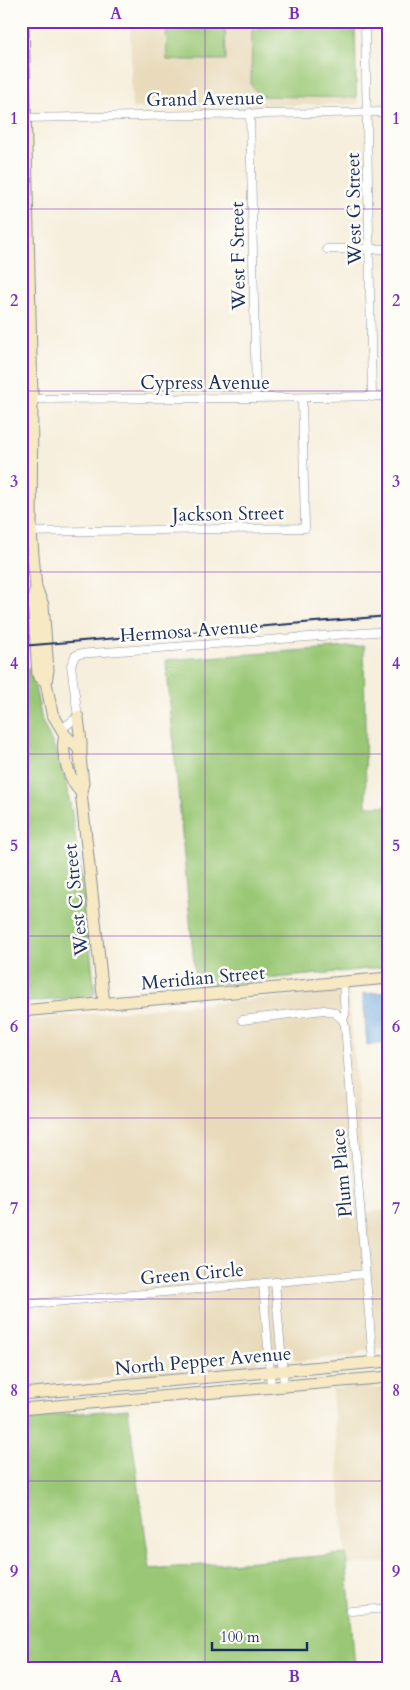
<svg xmlns="http://www.w3.org/2000/svg" width="410" height="1690" font-family="Cardo,serif">
	<style>
		.built { fill: #e8daba }
		.green { fill: #9ac774; stroke: #5a7b69 }
		.water { fill: #69a4d9; stroke: #426a9c }
		.lines { fill: none; stroke-linecap: round; stroke-linejoin: round }
		.street-casing { stroke: #888f9e; stroke-width: 9 }
		.secondary-casing { stroke: #888f9e; stroke-width: 13 }
		.street { stroke: #fff; stroke-width: 8 }
		.secondary { stroke: #f6e9c3; stroke-width: 11 }
		.rail { stroke: #1b2f5e; stroke-width: 2 }
		.grid { fill: none; stroke: #7b2cbf; stroke-width: 1; stroke-opacity: 0.55 }
		.labels { text-anchor: middle; stroke-width: 5; stroke-linejoin: round; paint-order: stroke }
		.street-label { font-size: 19px; fill: #1b2f5e; stroke: #fdfcf7 }
		.neatline { fill: none; stroke: #7b2cbf; stroke-width: 2 }
		.grid-label { font-size: 16px; text-anchor: middle; font-weight: bold; fill: #7b2cbf }
	</style>
	<rect width="100%" height="100%" fill="#fdfcf7"/>
	<filter id="ink" filterUnits="userSpaceOnUse"><feTurbulence type="fractalNoise" baseFrequency=".02" numOctaves="2"/><feDisplacementMap in="SourceGraphic" scale="10" xChannelSelector="R" yChannelSelector="G"/><feConvolveMatrix kernelMatrix="1 2 1 2 8 2 1 2 1" color-interpolation-filters="sRGB"/></filter>
	<filter id="wash" filterUnits="userSpaceOnUse"><feTurbulence type="fractalNoise" baseFrequency=".0096" numOctaves="4" result="noise"/><feDisplacementMap in="SourceGraphic" scale="20" xChannelSelector="R" yChannelSelector="G"/><feGaussianBlur stdDeviation="1.12" result="paint"/><feColorMatrix in="noise" values="0 0 0 0 0 0 0 0 0 0 0 0 0 0 0 0 0 1.4 0 .05"/><feComposite in="paint" operator="in"/></filter>
	<g filter="url(#wash)">
		<rect width="100%" height="100%" fill="#f6efdd"/>
		<path class="built" d="M130,21H356L358,104L132,108Z
			M348,991L368,1212L389,1210V1353L382,1349L361,1351L355,1356L298,1361L291,1357L259,1359L256,1365L21,1386V1020Z
			M371,1386L374,1388L389,1387V1562L346,1565L332,1389Z"/>
		<path class="green" d="M166,21H225L226,60H167Z
			M261,21H355L356,98L260,96L251,85L252,29H261Z
			M364,646L366,806H389V967L196,986L166,660Z
			M31,668L42,721L62,764L72,814L85,902L95,993L91,996L21,1003V669Z
			M128,1409L150,1569L346,1554L355,1669H21V1418Z"/>
		<path class="water" d="M389,992V1043L367,1045L363,994Z"/>
	</g>
	<g filter="url(#ink)">
		<g class="lines">
			<defs>
				<path id="street" d="M365,21L372,397
					M250,113L256,398
					M21,118L389,112
					M327,249H389
					M21,399L256,398L389,396
					M21,532L305,528L302,398
					M61,729L78,717L71,665L75,656L78,654L389,631
					M343,982L345,1014L343,1020L345,1026L373,1362
					M242,1020L324,1010L334,1012L343,1020
					M275,1282L284,1385
					M263,1283L271,1386
					M21,1305L365,1274
					M351,1611L389,1608"/>
				<path id="secondary" d="M23,21L32,398L31,532L36,588L43,605L48,670L46,682L52,713L65,735L79,749L83,783L81,792L104,1004
					M36,588L33,598L38,675L46,682
					M78,717L81,743V755
					M65,735C60,751 69,781 81,792
					M21,1011L389,978
					M21,1394L389,1361
					M21,1409L389,1377"/>
			</defs>
			<use href="#street" class="street-casing"/>
			<use href="#secondary" class="secondary-casing"/>
			<use href="#street" class="street"/>
			<use href="#secondary" class="secondary"/>
			<path class="rail" d="M21,646L389,616"/>
		</g>
	</g>
	<path class="grid" d="M205,21V1669M21,209H389M21,391H389M21,572H389M21,754H389M21,936H389M21,1118H389M21,1299H389M21,1481H389"/>
	<g class="labels">
		<g class="street-label">
			<text transform="translate(205 98) rotate(-1)" y="7">Grand Avenue</text>
			<text transform="translate(353 209) rotate(-91)" y="7">West G Street</text>
			<text transform="translate(237 256) rotate(-91)" y="7">West F Street</text>
			<text x="205" y="389">Cypress Avenue</text>
			<text transform="translate(228 513) rotate(-1)" y="7">Jackson Street</text>
			<text transform="translate(189 630) rotate(-4)" y="7">Hermosa Avenue</text>
			<text transform="translate(75 900) rotate(-96)" y="7">West C Street</text>
			<text transform="translate(203 977) rotate(-5)" y="7">Meridian Street</text>
			<text transform="translate(341 1173) rotate(-95)" y="7">Plum Place</text>
			<text transform="translate(192 1273) rotate(-5)" y="7">Green Circle</text>
			<text transform="translate(203 1360) rotate(-5)" y="7">North Pepper Avenue</text>
		</g>
	</g>
	<rect width="410" height="1690" fill="none" stroke="#fdfcf7" stroke-width="55"/>
	<path d="M212 1642v8h95v-8" fill="none" stroke="#1b2f5e" stroke-width="2.5"/>
	<text x="220" y="1642" font-size="15" fill="#1b2f5e" stroke="#fdfcf7" stroke-width="4" paint-order="stroke">100 m</text>
	<rect x="28" y="28" width="354" height="1634" class="neatline"/>
	<g class="grid-label">
		<text x="116" y="19">A</text>
		<text x="294" y="19">B</text>
		<text x="14" y="124">1</text>
		<text x="396" y="124">1</text>
		<text x="14" y="306">2</text>
		<text x="396" y="306">2</text>
		<text x="14" y="487">3</text>
		<text x="396" y="487">3</text>
		<text x="14" y="669">4</text>
		<text x="396" y="669">4</text>
		<text x="14" y="851">5</text>
		<text x="396" y="851">5</text>
		<text x="14" y="1032">6</text>
		<text x="396" y="1032">6</text>
		<text x="14" y="1214">7</text>
		<text x="396" y="1214">7</text>
		<text x="14" y="1396">8</text>
		<text x="396" y="1396">8</text>
		<text x="14" y="1577">9</text>
		<text x="396" y="1577">9</text>
		<text x="116" y="1682">A</text>
		<text x="294" y="1682">B</text>
	</g>
</svg>
